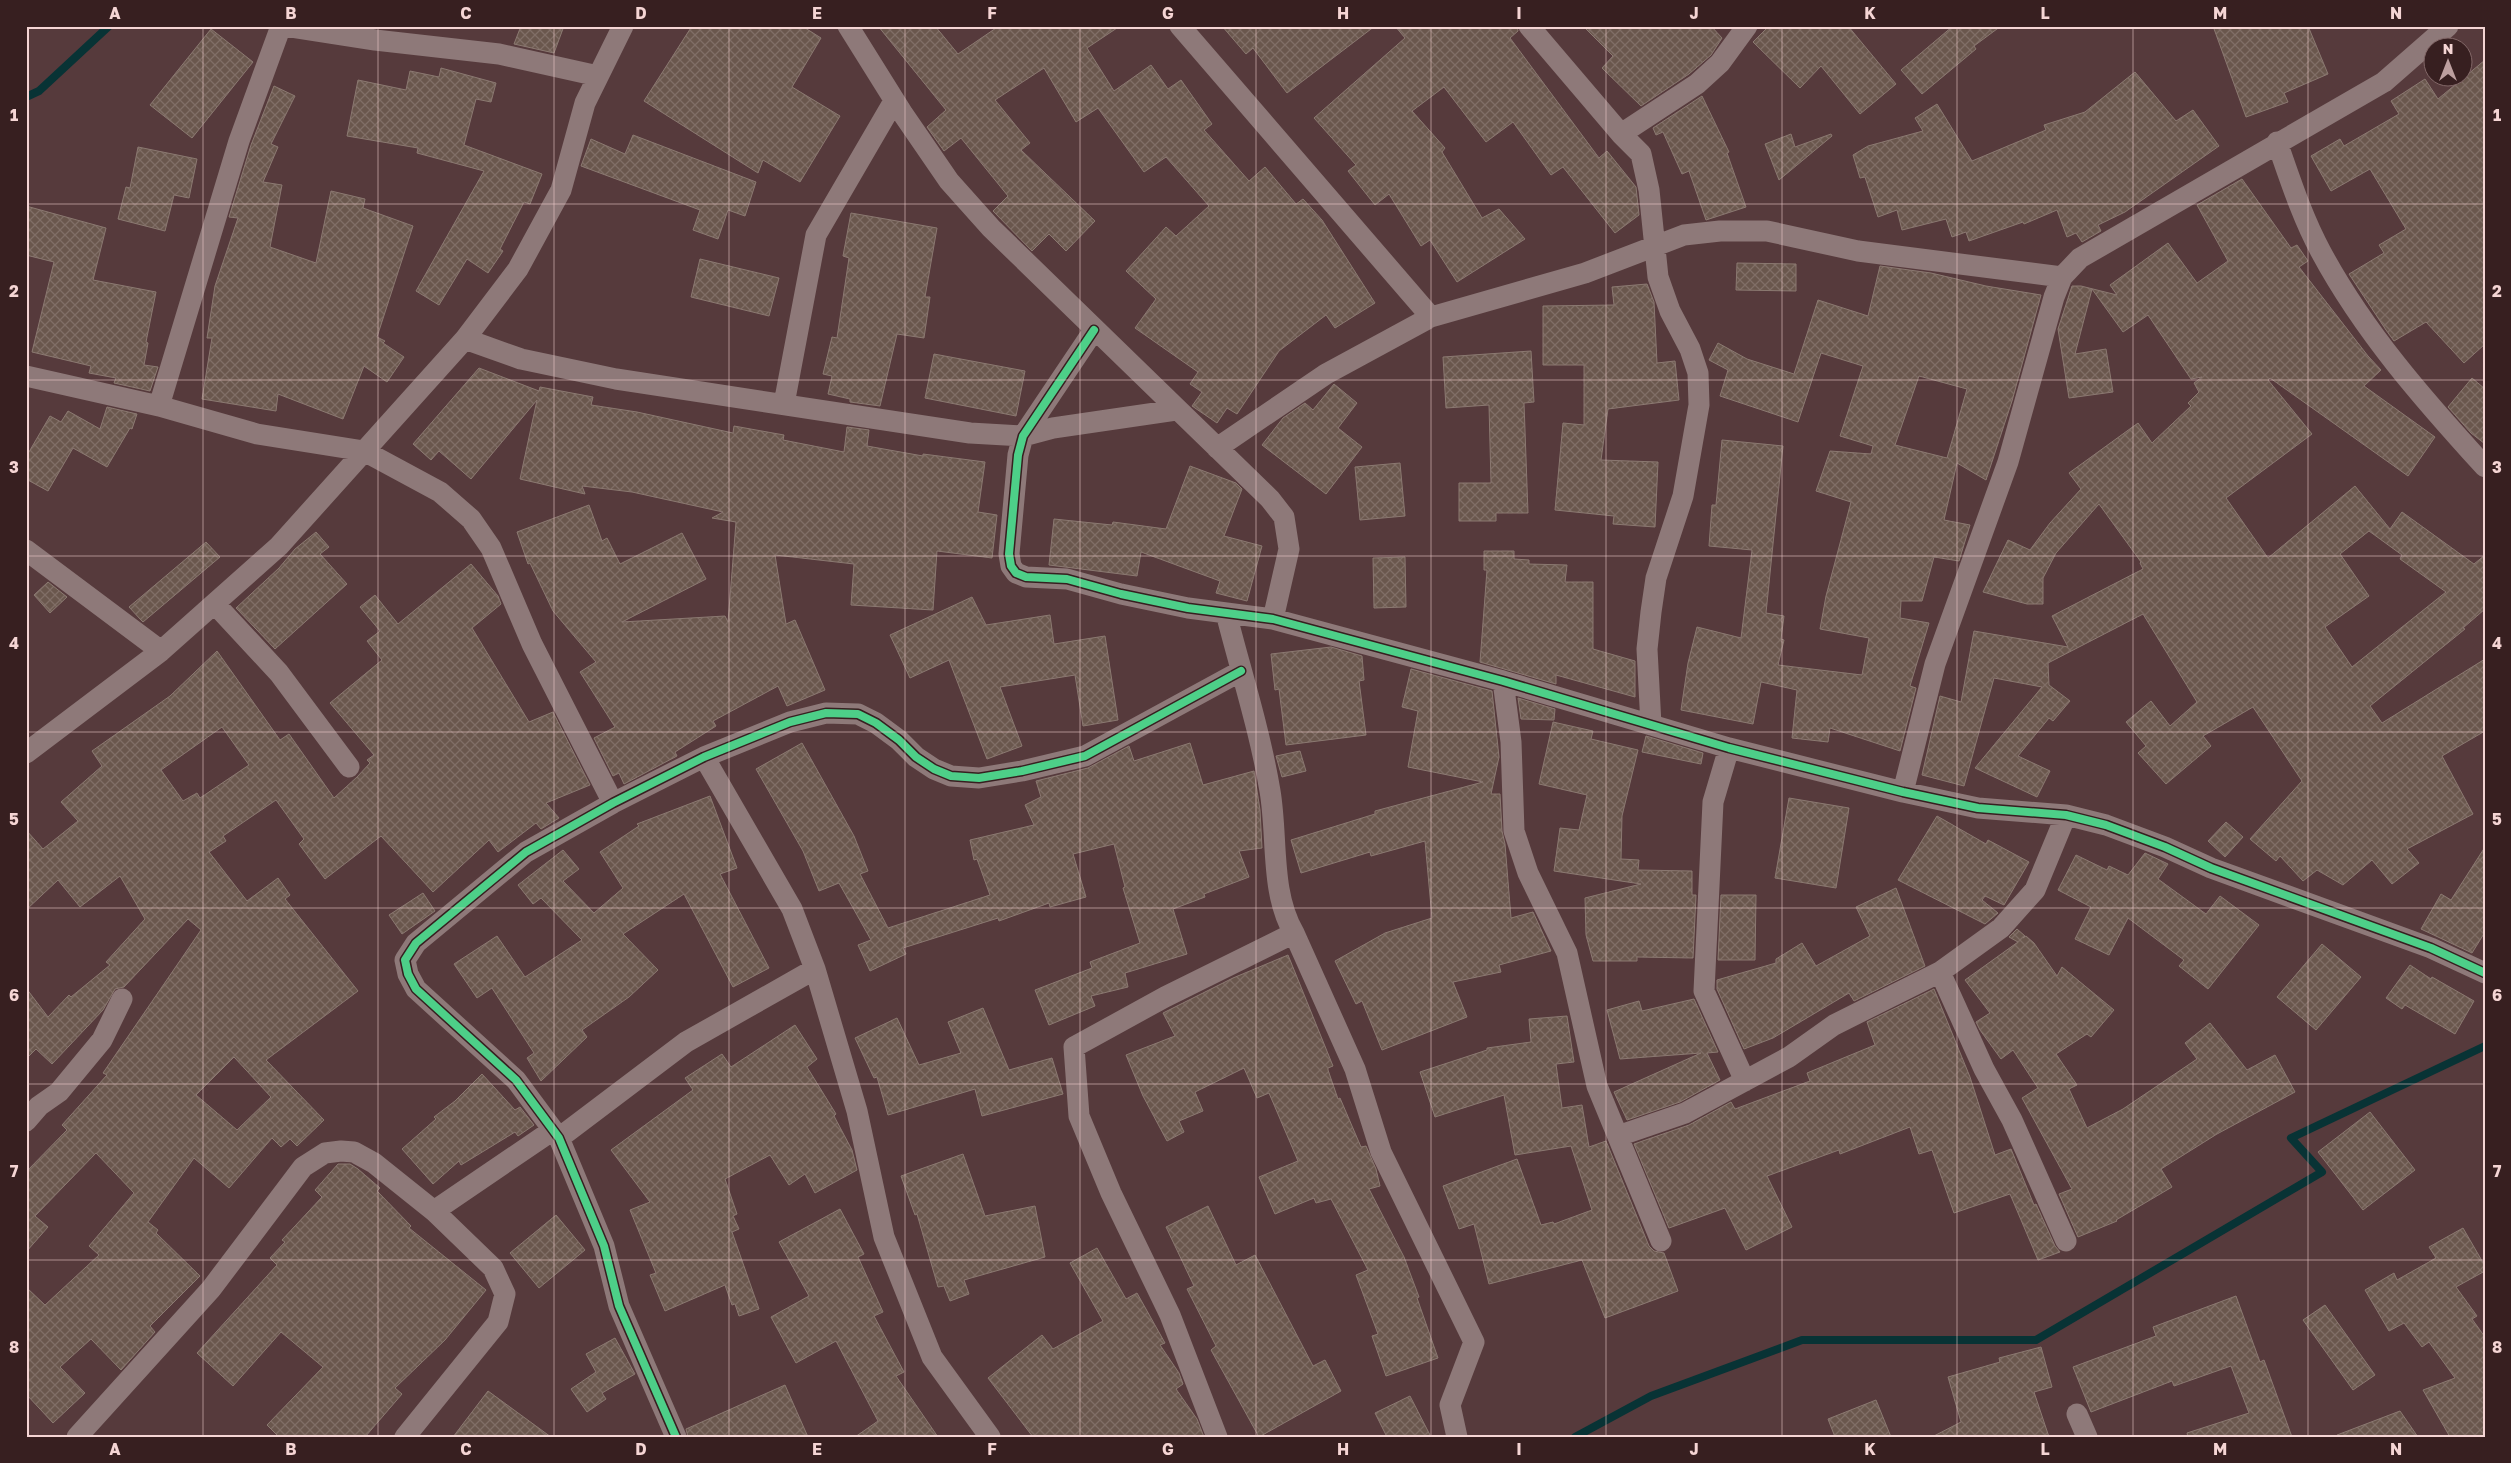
<svg xmlns="http://www.w3.org/2000/svg" width="2511" height="1463" font-family="'Golos Text',sans-serif">
	<style>
		.lines { fill: none; stroke-linecap: round; stroke-linejoin: round }
		.stream { stroke: #083335; stroke-width: 8 }
		.building { fill: url(#building-cross-hatch); stroke: #8b7971; fill-rule: evenodd }
		.street { stroke: #8e7979; stroke-width: 21 }
		.cycleway-casing { stroke: #371f20; stroke-width: 11 }
		.cycleway { stroke: #4dcf88; stroke-width: 8 }
		.grid { fill: none; stroke: #f5d5d4; stroke-width: 1; stroke-opacity: 0.55 }
		.neatline { fill: none; stroke: #f5d5d4; stroke-width: 2 }
		.grid-label { font-size: 16px; text-anchor: middle; font-weight: bold; fill: #f5d5d4 }
	</style>
	<defs>
		<pattern id="building-cross-hatch" width="8" height="8" patternUnits="userSpaceOnUse" patternTransform="scale(1.25)"><rect width="8" height="8" fill="#6a574d"/><path d="M0 0l8 8M0 8l8-8" fill="none" stroke="#806e66"/></pattern>
	</defs>
	<rect width="100%" height="100%" fill="#563a3c"/>
	<g class="lines">
		<path class="stream" d="M26,97L39,91L109,26
			M1575,1437L1651,1396L1802,1340H2036L2322,1172L2291,1138L2485,1046"/>
	</g>
	<path class="building" d="M521,26H564L554,53L514,44Z
		M692,26H802L821,38L792,87L840,116L800,182L763,160L758,173L644,101Z
		M878,26H935L958,54L999,26H1120L1087,48L1114,91L1151,65L1168,89L1181,80L1212,124L1204,130L1249,181L1265,167L1296,204L1303,199L1322,220L1375,303L1335,328L1326,315L1279,351L1237,414L1227,408L1217,423L1192,406L1202,392L1190,384L1198,372L1135,328L1156,299L1126,271L1166,227L1176,236L1209,206L1166,157L1144,172L1098,108L1076,122L1044,68L995,100L1030,143L1021,150L1095,221L1066,251L1049,234L1032,251L993,211L1008,196L961,138L944,151L927,127L946,110Z
		M1222,26H1375L1287,93L1253,48L1246,54Z
		M1395,26H1517L1518,31L1510,38L1599,158L1607,151L1636,187L1639,215L1615,233L1563,167L1551,175L1513,122L1486,142L1444,87L1412,111L1445,148L1442,152L1482,218L1499,209L1525,239L1457,282L1430,240L1421,246L1389,194L1375,205L1348,171L1356,165L1314,118L1405,38Z
		M1583,26H1711L1722,38L1711,55L1689,74L1641,106L1602,68L1613,56Z
		M1769,26H1848L1896,84L1860,114L1821,66L1800,88L1753,42Z
		M1953,26H2001L1974,46L1976,49L1922,94L1901,70Z
		M2213,26H2308L2328,74L2284,93L2288,102L2246,117Z
		M211,29L253,62L192,138L150,105Z
		M2485,60V344L2464,363L2426,322L2394,341L2386,330L2349,274L2384,253L2379,245L2406,229L2370,169L2331,191L2311,156L2340,139L2344,146L2399,114L2391,101L2425,79L2438,99Z
		M441,68L496,83L491,102L476,99L464,145L542,174L530,204L524,202L500,249L503,251L488,273L467,259L439,305L416,291L484,171L417,153L418,148L347,136L358,80L406,90L410,71L439,77Z
		M2135,72L2176,121L2193,110L2219,146L2125,212L2098,225L2101,231L2082,242L2076,233L2067,237L2057,210L2024,224L2023,222L1969,241L1966,232L1952,237L1946,219L1902,230L1897,210L1878,217L1865,177L1860,178L1853,155L1868,146L1923,131L1915,118L1937,104L1972,161L2046,130L2044,125L2085,112Z
		M274,86L295,96L271,144L278,147L263,182L282,185L270,247L316,263L331,191L365,199L363,208L413,226L377,337L385,341L383,343L404,357L387,382L364,366L343,419L278,394L276,411L202,399L212,338H207L215,286L238,218L229,217L251,145Z
		M1702,96L1729,152L1727,153L1746,207L1706,220L1689,171L1682,174L1663,132L1656,135L1653,128Z
		M1791,134L1795,147L1831,134L1832,136L1779,180L1765,144Z
		M633,135L756,182L745,216L728,210L718,239L693,230L700,210L581,166L591,139L625,154Z
		M138,147L197,159L189,198L174,195L165,231L118,219L126,187L130,188Z
		M2242,179L2291,248L2297,245L2308,261L2299,267L2368,356L2381,370L2364,386L2435,437L2408,476L2270,378L2268,380L2312,434L2226,498L2268,558L2355,486L2390,529L2402,512L2474,564L2485,555V609L2463,628L2465,629L2370,706L2382,723L2485,659V731L2442,756L2473,814L2407,849L2419,863L2392,884L2372,860L2343,885L2317,870L2303,881L2280,856L2276,861L2250,839L2302,781L2253,707L2203,736L2211,746L2166,784L2138,753L2146,746L2126,722L2151,701L2170,726L2197,702L2143,614L2048,663L2049,685L2070,701L2053,721L2049,718L2018,756L2050,771L2037,797L1975,768L2042,687L1994,678L1964,786L1922,775L1940,696L1961,702L1974,631L2068,647L2052,616L2143,569L2140,563L2141,562L2099,504L2056,553L2043,578V604H2027L1983,592L2008,540L2030,550L2050,523L2081,489L2069,473L2138,423L2152,443L2191,406L2188,403L2199,392L2194,383L2202,377L2191,379L2148,315L2123,332L2092,289L2075,354L2106,349L2113,392L2069,398L2058,329L2072,286H2081L2117,295L2110,285L2168,243L2197,283L2228,261L2197,205ZM2369,531L2402,555L2400,559L2446,592L2352,667L2325,627L2369,596L2340,554Z
		M26,206L106,228L93,280L156,292L146,342L148,343L144,365L158,367L150,391L114,383L116,378L89,373L91,366L32,352L54,262L26,255Z
		M851,213L937,228L925,297H930L924,338L897,334L880,406L850,402V399L828,394L832,376L823,374L832,337L837,338L849,258L843,256Z
		M700,259L779,278L769,316L691,297Z
		M1737,263L1796,264V291L1736,290Z
		M1880,266L1931,273L1986,286L2041,295L2012,401L1986,480L1957,463L1944,520L1970,525L1959,561L1934,557L1922,601H1901L1900,618L1929,623L1910,686L1916,688L1900,751L1830,728L1828,742L1792,738L1797,690L1761,682L1753,724L1681,710L1688,663L1697,627L1741,638L1752,550L1709,546L1712,505H1716L1722,440L1783,446L1766,613L1784,616L1781,639L1784,640L1778,665L1862,675L1869,638L1820,629L1826,596L1851,502L1816,491L1830,451L1871,454L1873,446L1840,436L1863,366L1821,353L1798,422L1720,396L1728,370L1709,360L1718,343L1747,359L1794,374L1818,300L1868,316ZM1919,376L1967,389L1947,458L1895,445Z
		M1647,284L1654,302L1657,363L1675,361L1679,400L1608,409L1601,460L1658,462L1655,527L1613,524L1614,516L1555,510L1563,423L1584,425V365H1543V306L1614,305L1612,287Z
		M1531,351L1534,402L1524,403L1528,513H1496V521H1459V483H1491L1489,405L1446,408L1443,357Z
		M934,354L1025,371L1016,416L925,398Z
		M479,368L539,391L540,387L593,397L591,405L637,412L733,433L734,426L784,435L783,440L844,452L847,427L869,430L867,446L923,456V454L985,462L978,512L997,515L992,558L937,551L933,610L851,605L854,564L775,555L786,624L795,620L825,690L787,706L778,686L713,721L716,726L675,752L677,756L624,784L619,773L613,776L594,738L615,727L580,672L596,662L553,611L530,563L528,564L517,532L589,505L602,541L607,538L620,564L682,533L706,579L622,622L725,616L728,622L736,522L712,518L723,512L632,492L582,486L585,494L520,479L537,400L471,479L439,451L431,460L413,444Z
		M2472,378L2485,389V444L2471,433L2448,407Z
		M1334,384L1357,403L1338,428L1362,447L1326,494L1262,445L1283,418L1305,403L1313,410Z
		M107,407L137,414L132,429L130,428L107,467L73,448L48,491L26,479V457L50,416L61,422L68,411L100,429Z
		M1400,463L1405,516L1360,520L1355,467Z
		M1190,466L1236,483L1242,489L1224,536L1262,546L1247,601L1216,593L1220,581L1141,552L1137,576L1049,565L1054,519L1112,525L1113,522L1166,529Z
		M316,532L329,547L320,554L347,584L275,649L236,608L279,568L295,549Z
		M206,542L220,557L143,622L141,620L129,607Z
		M1484,551H1514V559L1529,560V564L1567,565L1565,582H1593V649L1635,661V697L1556,675V684L1480,662L1487,570H1484Z
		M1405,557L1406,607L1374,608L1373,558Z
		M471,564L498,596L501,604L472,628L529,722L553,712L590,785L546,803L559,818L541,829L536,823L498,852L489,840L433,892L381,836L325,879L299,844L304,839L276,800L223,836L226,841L209,852L247,901L278,878L290,895L285,899L358,991L266,1060L324,1120L297,1146L290,1139L281,1147L272,1138L229,1188L194,1158L148,1222L158,1230L156,1233L200,1276L150,1326L155,1332L121,1370L91,1339L60,1367L85,1393L53,1423L26,1394V1287L45,1305L99,1255L89,1246L134,1193L96,1153L35,1216L48,1227L26,1252V1172L67,1130L62,1125L107,1075L103,1073L201,930L188,919L124,987L115,989L103,1010L52,1064L36,1049L26,1059V988L48,1017L69,995L71,997L110,965L106,962L145,919L120,876L80,907L58,880L26,910V830L43,849L78,821L61,802L102,766L92,751L170,696L217,651L280,740L289,734L334,798L357,777L370,763L367,760L374,755L330,703L382,660L367,641L380,631L360,607L375,595L398,624ZM222,727L249,765L200,798L197,793L183,801L161,770ZM234,1057L271,1097L237,1130L196,1095Z
		M48,582L67,597L50,613L34,595Z
		M972,597L986,625L1050,615L1054,644L1105,636L1118,720L1083,726L1075,675L1000,687L1022,746L987,759L949,660L910,678L890,635Z
		M1331,647L1362,656L1364,680L1359,681L1366,735L1286,745L1279,689L1275,690L1271,654Z
		M1411,669L1492,691L1499,757L1491,794H1500L1502,831L1505,844L1511,918L1533,912L1551,951L1499,965L1501,972L1453,982L1467,1017L1382,1050L1362,1001L1356,1004L1335,961L1385,933L1432,918L1425,841L1371,856L1370,852L1301,873L1291,840L1375,814V811L1483,782L1408,767L1418,711L1402,707Z
		M1518,698L1555,709L1554,720L1521,719Z
		M1553,722L1593,731L1591,739L1638,750L1622,816L1621,859L1639,860L1638,870L1692,871V895H1696L1693,958L1637,957V961H1593L1586,935L1585,898L1641,884L1554,871L1560,828L1579,830L1587,795L1539,784Z
		M1646,736L1703,753L1701,764L1642,752Z
		M802,743L854,836L868,871L860,874L888,928L990,895L977,859L974,860L970,840L1034,825L1025,805L1041,797L1036,781L1088,768L1129,746L1134,761L1190,743L1203,785L1254,771L1260,810L1262,848L1239,851L1249,877L1204,894L1205,897L1173,909L1187,954L1125,973L1128,987L1091,996L1095,1006L1049,1025L1035,990L1092,968L1090,962L1140,943L1123,888L1125,887L1114,844L1073,854L1086,897L1050,907L1049,903L999,921L998,918L903,948L906,954L870,971L858,945L871,940L839,883L819,891L803,851L756,769Z
		M1300,751L1306,771L1282,777L1276,756Z
		M710,796L737,868L720,874L769,968L733,987L684,894L623,934L658,970L629,997L582,1030L587,1037L541,1081L527,1058L534,1053L492,988L477,998L454,964L497,936L525,977L582,940L541,898L533,904L518,885L563,850L579,869L563,881L594,913L623,888L600,852L639,826L637,824Z
		M1789,798L1849,808L1836,888L1775,878Z
		M1937,816L1986,844L1988,840L2029,862L2004,905L1985,896L1982,900L1998,913L1985,924L1898,880Z
		M2226,822L2243,837L2225,857L2208,841Z
		M2485,847V932L2472,953L2421,929L2441,894L2451,900Z
		M2145,853L2168,864L2158,879L2206,914L2220,896L2259,925L2208,989L2179,966L2184,960L2128,918L2109,955L2075,939L2091,907L2058,890L2076,855L2107,870L2109,866L2128,875Z
		M1896,888L1925,966L1854,1001L1849,993L1773,1038L1744,1049L1717,989V980L1776,963V959L1802,943L1816,966L1870,936L1856,907Z
		M423,893L435,911L402,934L389,915Z
		M1721,895H1756L1755,960H1718Z
		M2017,929L2025,936L2023,938L2026,936L2034,943L2057,976L2062,967L2114,1010L2091,1037L2087,1034L2056,1054L2077,1085L2069,1089L2087,1128L2123,1109L2197,1059L2185,1043L2210,1023L2247,1070L2275,1055L2295,1092L2217,1134L2161,1169L2172,1187L2116,1220L2117,1221L2078,1237L2059,1194L2072,1189L2022,1098L2038,1088L2013,1050L2001,1059L1980,1030L1976,1022L1990,1013L1965,980L2018,942L2009,937Z
		M2322,944L2361,977L2316,1030L2277,997Z
		M1288,955L1333,1066L1328,1068V1070L1338,1099L1340,1098L1361,1147L1366,1146L1376,1169L1380,1186L1369,1189L1404,1257L1419,1297L1417,1298L1438,1358L1386,1376L1372,1336L1378,1334L1356,1275L1368,1270L1331,1199L1316,1203L1314,1198L1275,1214L1259,1177L1298,1161L1269,1093L1257,1098L1244,1068L1195,1092L1203,1111L1179,1121L1184,1132L1167,1141L1143,1096L1126,1055L1175,1036L1163,1013L1233,978Z
		M2410,965L2431,979L2432,977L2474,1001L2455,1034L2405,1005L2402,1009L2386,998Z
		M1934,989L1970,1077L1995,1155L2011,1149L2034,1205L2036,1204L2055,1246L2060,1252L2038,1260L2010,1194L1954,1213L1932,1150L1919,1154L1910,1127L1840,1154L1839,1150L1767,1176L1792,1227L1746,1250L1725,1208L1669,1228L1634,1144L1689,1125L1731,1102L1735,1109L1810,1081L1807,1073L1875,1045L1867,1022Z
		M1694,999L1718,1052L1707,1053L1720,1080L1680,1102L1627,1120L1614,1092L1701,1053L1620,1059L1607,1010L1639,1001L1642,1011Z
		M983,1008L1009,1070L1052,1058L1063,1094L982,1116L975,1089L888,1115L877,1077L874,1078L855,1038L897,1018L919,1065L961,1053L948,1022Z
		M1567,1016L1574,1062L1556,1064L1562,1108L1582,1105L1589,1147L1606,1141L1649,1246L1654,1251L1664,1253L1678,1291L1605,1318L1582,1260L1489,1284L1474,1224L1459,1229L1443,1186L1517,1159L1541,1225L1553,1222L1554,1224L1592,1210L1571,1146L1515,1155L1504,1095L1435,1117L1420,1072L1487,1050V1048L1531,1042L1529,1019Z
		M795,1025L817,1059L807,1067L836,1114L834,1116L852,1150L857,1170L815,1193L805,1174L789,1185L770,1155L725,1179L737,1214L733,1216L739,1229L732,1232L759,1309L739,1316L735,1304L732,1305L725,1285L665,1311L650,1275L656,1273L630,1210L650,1202L611,1150L693,1090L685,1078L722,1054L731,1067Z
		M482,1074L515,1110L520,1107L534,1125L518,1136L515,1132L461,1165L459,1161L433,1184L402,1149L436,1119L434,1117L455,1101Z
		M2370,1112L2415,1170L2363,1210L2318,1152Z
		M963,1154L985,1216L1035,1206L1045,1257L964,1280L969,1294L950,1301L944,1286L938,1287L917,1214L915,1215L901,1176Z
		M338,1164H350L358,1169L380,1188L377,1191L411,1226L409,1228L486,1290L445,1340L395,1388L402,1394L365,1437H279L267,1425L323,1367L281,1332L233,1386L197,1353L277,1265L270,1258L285,1242L282,1240L322,1197L315,1190Z
		M1208,1206L1236,1265L1255,1255L1313,1366L1325,1360L1341,1391L1259,1437L1211,1350L1216,1346L1187,1289L1194,1286L1166,1227Z
		M840,1209L864,1254L858,1257L883,1312L874,1316L904,1372L896,1376L938,1437H855L878,1421L836,1341L796,1363L771,1317L809,1296L779,1242Z
		M556,1215L585,1250L539,1288L510,1253Z
		M2463,1228L2485,1266V1271L2456,1287L2477,1316L2472,1319L2485,1337V1437H2450L2423,1390L2455,1378L2429,1342L2422,1347L2404,1323L2389,1331L2365,1290L2394,1273L2397,1280L2436,1258L2429,1247Z
		M1097,1248L1126,1299L1137,1293L1165,1343L1160,1345L1179,1373L1183,1384L1176,1389L1197,1419L1204,1437H1033L988,1378L1042,1335L1053,1349L1103,1321L1070,1263Z
		M2236,1296L2260,1362L2264,1360L2292,1437H2188L2187,1433L2249,1413L2231,1366L2174,1386L2172,1381L2091,1412L2073,1367L2156,1336L2153,1327Z
		M2325,1305L2375,1375L2353,1390L2303,1320Z
		M615,1338L635,1374L602,1393L606,1399L587,1412L571,1389L596,1372L586,1354Z
		M2041,1347L2052,1387L2034,1392L2049,1437H1932L1961,1422L1948,1377L2000,1362L1999,1358Z
		M785,1385L808,1437H688L686,1429Z
		M488,1391L551,1437H453Z
		M1410,1396L1431,1437H1387L1375,1413Z
		M1876,1400L1891,1437H1835L1828,1419Z
		M2400,1411L2418,1437H2338L2337,1435Z"/>
	<g class="lines">
		<path class="street" d="M285,26L375,40L499,54L598,76
			M848,26L903,114L949,181L991,228L1270,499L1284,517L1289,549L1273,619
			M1180,26L1431,317
			M1529,26L1621,134L1641,154L1649,190L1658,277L1670,311L1690,349L1698,373L1699,405L1683,496L1656,578L1651,612L1647,649L1651,725
			M1621,134L1697,84L1720,63L1747,26
			M2277,142C2290,179 2302,217 2321,252C2364,332 2424,400 2485,467
			M1094,330L1023,436L1018,455L1009,554L1011,566L1016,573L1026,577L1067,579L1121,594L1188,608L1273,619L1503,681L1729,748L1903,792L1978,808L2066,815L2106,825L2165,847L2211,868L2431,948L2485,973
			M465,339L521,359L616,379L970,433L1023,436L1053,428L1176,410
			M26,376L159,406L257,434L364,451L440,492L471,519L491,548L532,644L613,803
			M784,404L816,235L894,101
			M159,406L239,141L281,26
			M1217,448L1326,374L1431,317L1585,273L1684,235L1720,231H1767L1858,251L2062,277
			M26,550L161,651
			M215,604L279,673L349,767
			M1226,613C1241,672 1260,731 1270,791C1278,838 1270,892 1294,933L1355,1069L1381,1152L1474,1342L1450,1405L1457,1437
			M1503,681L1511,742L1514,831L1528,873L1567,953L1597,1086L1661,1241
			M1729,748L1713,802L1704,991L1745,1081
			M26,753L161,651L279,546L465,339L518,269L561,190L585,103L623,26
			M704,757L792,909L815,969L857,1111L884,1237L932,1357L990,1437
			M1903,792L1935,664L2008,462L2054,297L2062,277L2080,258L2384,82L2448,26
			M1940,972L1984,1069L2012,1120L2066,1241
			M26,1121L39,1106L59,1092L102,1040L122,999
			M1618,1136L1685,1113L1789,1057L1834,1025L1940,972L2001,928L2035,890L2066,815
			M559,1138L686,1042L815,969
			M434,1211L553,1130
			M2077,1414L2087,1437
			M77,1437L211,1289L303,1167L325,1153L341,1151L354,1152L374,1163L434,1211L493,1268L505,1294L498,1322L405,1437
			M676,1437L619,1306L604,1246L559,1138L516,1080L416,989L408,974L405,960L416,943L526,852L613,803L704,757L790,722L826,713L858,714L876,723L899,740L916,757L934,769L951,776L979,778L1022,771L1085,756L1241,671
			M1217,1437L1170,1315L1111,1193L1079,1116L1074,1047L1165,997L1294,933"/>
		<defs>
			<path id="cycleway" d="M1094,330L1023,436L1018,455L1009,554L1011,566L1016,573L1026,577L1067,579L1121,594L1188,608L1273,619L1503,681L1729,748L1903,792L1978,808L2066,815L2106,825L2165,847L2211,868L2431,948L2485,973
				M676,1437L619,1306L604,1246L559,1138L516,1080L416,989L408,974L405,960L416,943L526,852L613,803L704,757L790,722L826,713L858,714L876,723L899,740L916,757L934,769L951,776L979,778L1022,771L1085,756L1241,671"/>
		</defs>
		<use href="#cycleway" class="cycleway-casing"/>
		<use href="#cycleway" class="cycleway"/>
	</g>
	<path class="grid" d="M203,26V1437M378,26V1437M554,26V1437M729,26V1437M905,26V1437M1080,26V1437M1256,26V1437M1431,26V1437M1606,26V1437M1782,26V1437M1957,26V1437M2133,26V1437M2308,26V1437M26,204H2485M26,380H2485M26,556H2485M26,732H2485M26,908H2485M26,1084H2485M26,1260H2485"/>
	<rect width="2511" height="1463" fill="none" stroke="#371f20" stroke-width="55"/>
	<g transform="translate(2448 62)"><circle r="24" fill="#371f20" stroke="#836868"/>
	<path d="M0-4L9 19L0 12L-9 19Z" fill="#bd9f9f"/>
	<text y="-8" font-size="14" font-weight="bold" text-anchor="middle" fill="#f5d5d4">N</text>
	</g>
	<rect x="28" y="28" width="2456" height="1408" class="neatline"/>
	<g class="grid-label">
		<text x="115" y="19">A</text>
		<text x="291" y="19">B</text>
		<text x="466" y="19">C</text>
		<text x="641" y="19">D</text>
		<text x="817" y="19">E</text>
		<text x="992" y="19">F</text>
		<text x="1168" y="19">G</text>
		<text x="1343" y="19">H</text>
		<text x="1519" y="19">I</text>
		<text x="1694" y="19">J</text>
		<text x="1870" y="19">K</text>
		<text x="2045" y="19">L</text>
		<text x="2220" y="19">M</text>
		<text x="2396" y="19">N</text>
		<text x="14" y="121">1</text>
		<text x="2497" y="121">1</text>
		<text x="14" y="297">2</text>
		<text x="2497" y="297">2</text>
		<text x="14" y="473">3</text>
		<text x="2497" y="473">3</text>
		<text x="14" y="649">4</text>
		<text x="2497" y="649">4</text>
		<text x="14" y="825">5</text>
		<text x="2497" y="825">5</text>
		<text x="14" y="1001">6</text>
		<text x="2497" y="1001">6</text>
		<text x="14" y="1177">7</text>
		<text x="2497" y="1177">7</text>
		<text x="14" y="1353">8</text>
		<text x="2497" y="1353">8</text>
		<text x="115" y="1455">A</text>
		<text x="291" y="1455">B</text>
		<text x="466" y="1455">C</text>
		<text x="641" y="1455">D</text>
		<text x="817" y="1455">E</text>
		<text x="992" y="1455">F</text>
		<text x="1168" y="1455">G</text>
		<text x="1343" y="1455">H</text>
		<text x="1519" y="1455">I</text>
		<text x="1694" y="1455">J</text>
		<text x="1870" y="1455">K</text>
		<text x="2045" y="1455">L</text>
		<text x="2220" y="1455">M</text>
		<text x="2396" y="1455">N</text>
	</g>
</svg>
